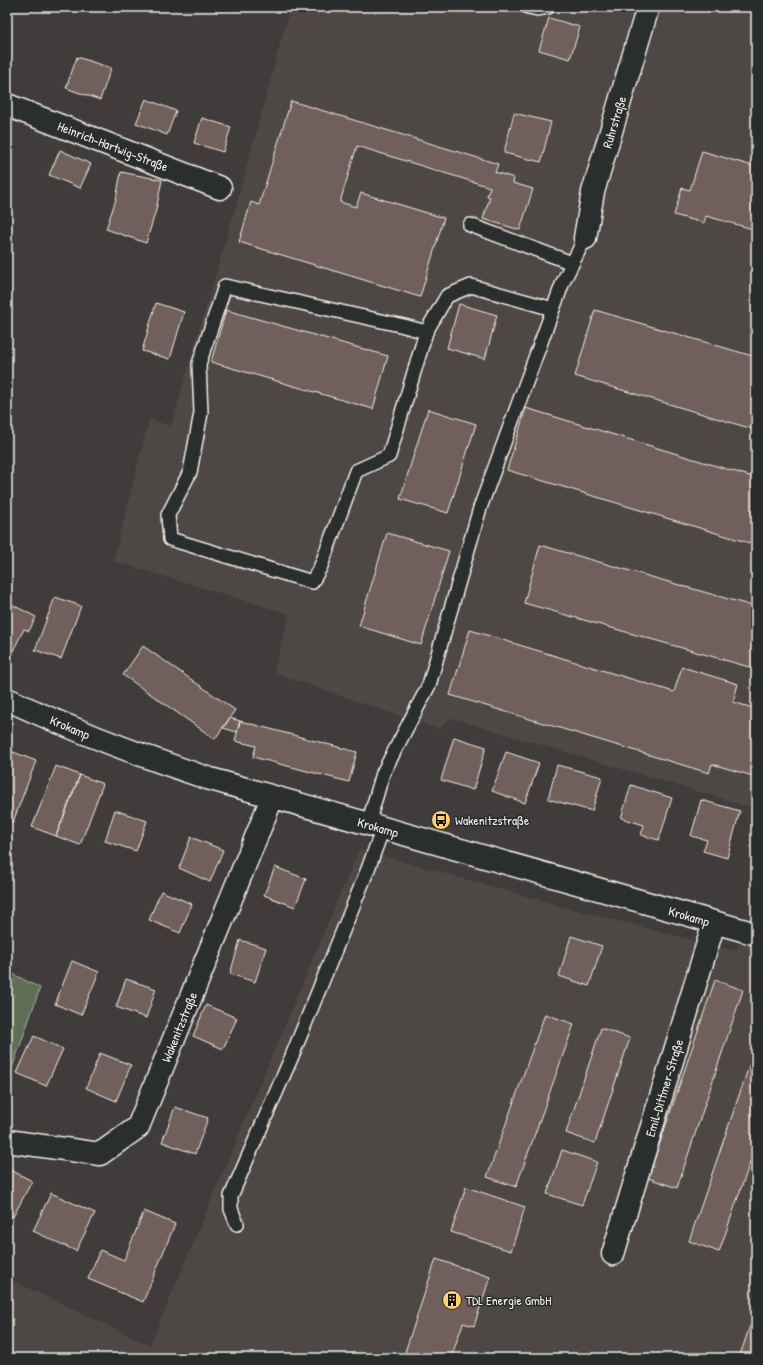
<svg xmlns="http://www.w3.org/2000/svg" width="763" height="1365" font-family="'Patrick Hand',sans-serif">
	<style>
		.built { fill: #4e4644 }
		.green { fill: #616e56; stroke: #aab09f }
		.building { fill: #705e5a; stroke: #f4f1e8 }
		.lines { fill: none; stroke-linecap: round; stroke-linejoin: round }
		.lane-casing { stroke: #f4f1e8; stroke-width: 16 }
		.street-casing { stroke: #f4f1e8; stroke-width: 25 }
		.lane { stroke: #2a2d2e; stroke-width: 13 }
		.street { stroke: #2a2d2e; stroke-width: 22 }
		.labels { text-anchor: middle; stroke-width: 3; stroke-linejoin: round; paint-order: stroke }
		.street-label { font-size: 13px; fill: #f4f1e8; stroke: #2a2d2e }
		.poi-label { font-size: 13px; fill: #f4f1e8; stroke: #2a2d2e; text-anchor: start }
	</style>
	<rect width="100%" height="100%" fill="#3f3c3b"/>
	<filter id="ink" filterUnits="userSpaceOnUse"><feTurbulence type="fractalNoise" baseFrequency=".025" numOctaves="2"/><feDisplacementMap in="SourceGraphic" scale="8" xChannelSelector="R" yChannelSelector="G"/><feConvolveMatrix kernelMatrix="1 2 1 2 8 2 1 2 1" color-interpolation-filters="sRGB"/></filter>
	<g filter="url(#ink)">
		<path class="built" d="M290,7H756V809L451,718L440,729L399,716L274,673L289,614L113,561L149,419L171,426L240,191Z
			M359,849L561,906L736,951L756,903V1358H7V1278L150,1345Z"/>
		<path class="green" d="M7,971L40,988L7,1083Z"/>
		<path class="building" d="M549,18L580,27L570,59L539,50Z
			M77,57L111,68L100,100L66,88Z
			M146,99L176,111L167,135L136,123Z
			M291,101L498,164L495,172L514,178L513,183L533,189L520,230L483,219L490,197L487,196L490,187L357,146L340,202L356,207L361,193L444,218L420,297L239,242L251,202L259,205Z
			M514,113L551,122L541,162L504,153Z
			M202,118L231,127L223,152L194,143Z
			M60,150L91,164L80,188L49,175Z
			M702,151L756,167V230L706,216L704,223L674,215L682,188L690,190Z
			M121,172L162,180L156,210L146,243L106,229L116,199Z
			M156,303L184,312L170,359L142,351Z
			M459,304L497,315L485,359L447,348Z
			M226,310L388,356L373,409L211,362Z
			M595,310L756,357V430L575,376Z
			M526,408L756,478V545L507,470Z
			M428,409L476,424L448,513L400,499Z
			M387,533L449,551L421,645L359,626Z
			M540,545L756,607V669L524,603Z
			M55,597L81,606L61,659L35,650Z
			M7,602L36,617L29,631L24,629L9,659L7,658Z
			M470,630L674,692L682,667L738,684L733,702L756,709V777L712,764L709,773L450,695Z
			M143,646L235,710L215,739L123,675Z
			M230,718L240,721L237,732L223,728Z
			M240,721L357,752L349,782L253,757L256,746L235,741Z
			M454,737L486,747L473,790L441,780Z
			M7,749L13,752L7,767Z
			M13,752L36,761L13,822L7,820V767Z
			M506,752L539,763L525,803L492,791Z
			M557,765L602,777L592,811L548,799Z
			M56,766L80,775L56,836L32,827Z
			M80,775L103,784L80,845L56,836Z
			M631,785L672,798L659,840L641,835L644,825L621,818Z
			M701,800L740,811L727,858L703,851L707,840L691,836Z
			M115,810L147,821L136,851L105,841Z
			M191,837L223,850L210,882L179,868Z
			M275,867L306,879L295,907L264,895Z
			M161,891L192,904L180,933L149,920Z
			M571,936L602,946L589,986L559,976Z
			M240,940L266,948L255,982L230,974Z
			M72,961L99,972L81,1015L55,1004Z
			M126,979L156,989L146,1018L116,1007Z
			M715,980L743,990L677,1188L648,1178Z
			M206,1005L237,1018L223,1049L193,1036Z
			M545,1014L574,1024L516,1187L487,1177Z
			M601,1028L630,1038L595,1143L566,1133Z
			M34,1036L63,1049L46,1086L17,1073Z
			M756,1046V1145L719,1252L689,1241Z
			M100,1053L131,1065L116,1101L86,1088Z
			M175,1107L208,1118L195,1154L162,1142Z
			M562,1150L597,1162L582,1205L547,1194Z
			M7,1168L32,1181L13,1217L7,1214Z
			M466,1187L525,1207L511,1251L451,1232Z
			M51,1193L95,1213L76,1251L33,1231Z
			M144,1211L175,1224L143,1302L88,1279L100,1250L124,1260Z
			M436,1259L490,1277L474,1326L463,1323L451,1358H403Z
			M750,1326L756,1328V1358H739Z"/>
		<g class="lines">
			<defs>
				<path id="lane" d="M528,7L538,9L548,7
					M470,225L572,263
					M426,332L389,456L356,471L321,566L312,582L170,539L168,515L190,472L201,413L199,364L225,286L404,326L426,332L447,296L471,286L553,309
					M368,824L383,773L429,685L480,508L563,282L585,238
					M237,1224L231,1209V1196L292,1056L368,869L383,828"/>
				<path id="street" d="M7,105L220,188
					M585,238L593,192L648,7
					M7,699C72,730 139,755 207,778L756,934
					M7,1141L100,1154L138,1127L272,798
					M613,1254L714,923"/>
			</defs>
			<use href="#lane" class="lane-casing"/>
			<use href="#street" class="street-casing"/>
			<use href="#lane" class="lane"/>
			<use href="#street" class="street"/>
		</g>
	</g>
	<defs>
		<symbol id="bus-disc" viewBox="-11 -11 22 22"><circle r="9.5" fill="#ffd166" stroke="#2a2d2e"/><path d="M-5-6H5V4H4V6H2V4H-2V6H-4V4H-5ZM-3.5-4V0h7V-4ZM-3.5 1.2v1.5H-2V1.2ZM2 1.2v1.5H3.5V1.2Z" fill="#111"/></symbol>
		<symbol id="building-disc" viewBox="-11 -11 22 22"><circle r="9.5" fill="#ffd166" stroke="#2a2d2e"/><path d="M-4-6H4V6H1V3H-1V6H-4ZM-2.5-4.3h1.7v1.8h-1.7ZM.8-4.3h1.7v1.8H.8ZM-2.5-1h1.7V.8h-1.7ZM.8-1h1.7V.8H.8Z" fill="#111"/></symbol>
	</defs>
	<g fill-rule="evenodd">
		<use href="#bus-disc" x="430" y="809" width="22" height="22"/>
		<use href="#building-disc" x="441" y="1289" width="22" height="22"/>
	</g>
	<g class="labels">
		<g class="street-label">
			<text transform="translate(614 122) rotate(-73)" y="5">Ruhrstraße</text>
			<text transform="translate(113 146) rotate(21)" y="5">Heinrich-Hartwig-Straße</text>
			<text transform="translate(70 727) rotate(23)" y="5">Krokamp</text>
			<text transform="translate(378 827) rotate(16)" y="5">Krokamp</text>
			<text transform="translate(689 916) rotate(16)" y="5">Krokamp</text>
			<text transform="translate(179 1027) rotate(-68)" y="5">Wakenitzstraße</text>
			<text transform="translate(664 1088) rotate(-73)" y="5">Emil-Dittmer-Straße</text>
		</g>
		<g class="poi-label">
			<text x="455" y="825">Wakenitzstraße</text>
			<text x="466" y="1305">TDL Energie GmbH</text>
		</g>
	</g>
	<rect width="763" height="1365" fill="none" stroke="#2a2d2e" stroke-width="24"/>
	<rect x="12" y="12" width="739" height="1341" fill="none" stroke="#f4f1e8" stroke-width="1.5" filter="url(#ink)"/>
</svg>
